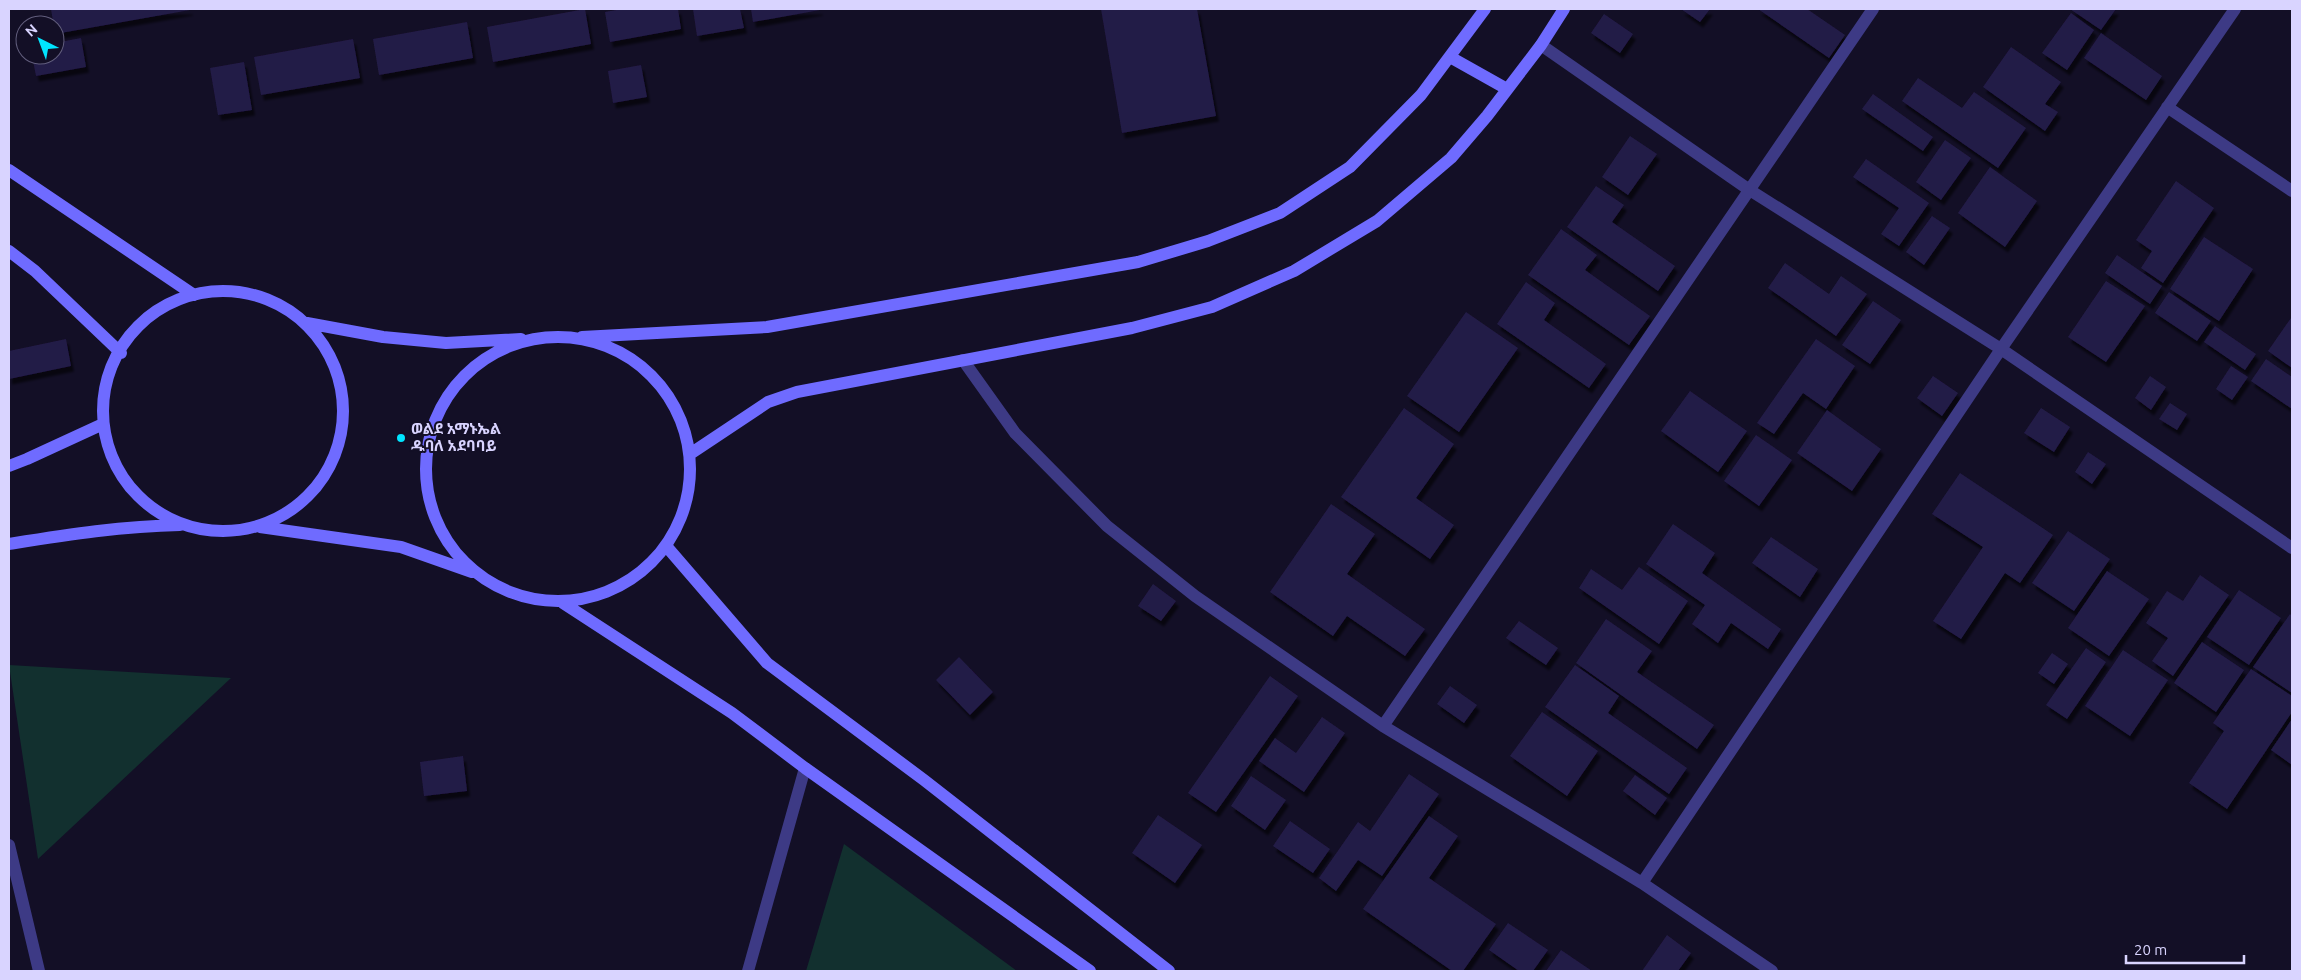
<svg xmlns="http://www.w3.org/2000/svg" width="2301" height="980" font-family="Ubuntu,'Noto Sans Ethiopic',sans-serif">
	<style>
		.green { fill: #12302f }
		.building { fill: #241b47; filter: url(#shadow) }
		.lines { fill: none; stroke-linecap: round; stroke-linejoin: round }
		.lane { stroke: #3d3a85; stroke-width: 12 }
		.street { stroke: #3d3a85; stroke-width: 12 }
		.secondary { stroke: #6f6bff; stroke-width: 12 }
		.poi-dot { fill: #00e5ff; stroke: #130f26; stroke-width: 2 }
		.labels { text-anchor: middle; stroke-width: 4; stroke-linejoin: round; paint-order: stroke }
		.poi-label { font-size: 15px; font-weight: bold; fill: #d9d4ff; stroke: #130f26; text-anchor: start }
	</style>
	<defs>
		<filter id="shadow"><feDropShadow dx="3" dy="5.5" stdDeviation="1" flood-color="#0009"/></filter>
	</defs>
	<rect width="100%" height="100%" fill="#130f26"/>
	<path class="green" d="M9,665L231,678L38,859Z
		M844,844L1017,971H806Z"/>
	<path class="building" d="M51,9H190V10L55,34Z
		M585,9L591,44L493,62L487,27Z
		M622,9H678L681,29L610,42L605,12Z
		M693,9H740L744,28L697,36Z
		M751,9H820V10L753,22Z
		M1101,9H1197L1216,116L1122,133Z
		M1681,9H1710L1700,22Z
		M1758,9H1807L1845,35L1829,58Z
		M2070,9H2116L2101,30Z
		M2071,13L2094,30L2067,70L2042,53Z
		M1604,14L1633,34L1620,53L1591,33Z
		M467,22L473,58L379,75L373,39Z
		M2101,33L2162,76L2146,100L2084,58Z
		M81,38L86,67L36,76L32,55H55V43Z
		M353,39L360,78L261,95L254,57Z
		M2011,47L2061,82L2045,104L2058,112L2045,131L1983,87Z
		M244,62L252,110L218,115L210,68Z
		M641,65L647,97L613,103L608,71Z
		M1918,78L1962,108L1974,92L2026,128L1998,168L1902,101Z
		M1873,94L1933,137L1923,151L1862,109Z
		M1630,136L1657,154L1628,195L1602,177Z
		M1945,140L1971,158L1941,200L1916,182Z
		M1866,159L1929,203L1899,246L1881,234L1899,208L1853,177Z
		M1990,167L2037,201L2005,247L1958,213Z
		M2176,181L2214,208L2163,283L2141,268L2152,251L2136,240Z
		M1596,186L1624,205L1612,222L1675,266L1658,291L1567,227Z
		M1932,216L1950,228L1924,265L1906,252Z
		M1561,229L1597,255L1585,270L1650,316L1629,345L1528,275Z
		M2204,237L2253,269L2219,321L2170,289Z
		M2117,255L2162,286L2150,304L2105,273Z
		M1785,263L1829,294L1841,276L1867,294L1836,336L1768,288Z
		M2106,281L2145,306L2106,362L2068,337Z
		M1526,282L1555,303L1544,320L1606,364L1589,388L1497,324Z
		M2169,292L2211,321L2197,341L2155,313Z
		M1873,301L1901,320L1870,364L1842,345Z
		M1466,312L1518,348L1459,432L1407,396Z
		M2291,318L2292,319V368L2268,351Z
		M2215,326L2256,354L2245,370L2204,342Z
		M66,339L71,366L9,379V351Z
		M1816,339L1855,366L1826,409L1803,393L1774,434L1757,423Z
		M2266,359L2292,377V409L2251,381Z
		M2231,366L2248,377L2232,400L2216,389Z
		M1933,376L1958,393L1942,416L1917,398Z
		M2150,376L2166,387L2151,410L2135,398Z
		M1690,391L1747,431L1718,472L1661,431Z
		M2170,403L2187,414L2177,430L2159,419Z
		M1404,408L1454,444L1416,498L1454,525L1430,559L1341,497Z
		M2041,408L2070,427L2054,452L2024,433Z
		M1827,410L1881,449L1852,491L1797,453Z
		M1756,435L1792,460L1759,506L1724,481Z
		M2088,452L2106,464L2092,484L2075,472Z
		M1960,473L2053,535L2020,583L2005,573L1961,639L1933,621L1983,547L1932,514Z
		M1331,504L1375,534L1347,574L1425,629L1405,656L1347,616L1333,636L1270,592Z
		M1673,524L1715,553L1702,573L1781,629L1768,649L1731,623L1718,643L1692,624L1705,605L1646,564Z
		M2068,531L2110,559L2074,611L2032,583Z
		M1771,537L1818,569L1800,597L1752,563Z
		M1639,567L1688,601L1659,644L1579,588L1591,569L1622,590Z
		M2107,571L2149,599L2109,656L2068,628Z
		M2200,575L2229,595L2173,676L2152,661L2168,638L2146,623L2167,591L2183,601Z
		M1153,584L1176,601L1161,621L1138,606Z
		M2239,590L2281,618L2249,665L2207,637Z
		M2290,614L2292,616V693L2253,667Z
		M1606,619L1652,651L1637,672L1714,725L1697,749L1576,663Z
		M1519,621L1558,648L1546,665L1506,638Z
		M2202,642L2244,670L2216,712L2174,683Z
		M2086,648L2106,662L2067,719L2046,705Z
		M2123,650L2168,680L2130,736L2085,706Z
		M2052,653L2068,664L2054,684L2038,673Z
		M959,657L993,692L970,715L936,680Z
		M1575,665L1619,696L1608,713L1687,768L1669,794L1545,707Z
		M2251,669L2292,696V712L2227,809L2189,783L2224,731L2213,723Z
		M1270,676L1298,696L1216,812L1188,793Z
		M1450,686L1477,705L1464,723L1437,704Z
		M1542,712L1598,751L1567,796L1510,756Z
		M1322,717L1345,733L1304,792L1259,761L1275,738L1296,753Z
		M2292,719V765L2271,750Z
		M463,756L467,791L424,796L420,762Z
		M1409,774L1439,794L1382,876L1358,860L1336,891L1319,878L1358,822L1370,831Z
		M1635,775L1667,798L1655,815L1623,791Z
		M1251,776L1286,800L1265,830L1231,806Z
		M1158,815L1202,845L1175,883L1132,853Z
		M1429,816L1458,836L1429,878L1496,924L1463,971H1452L1363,909Z
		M1290,821L1330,849L1313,873L1273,846Z
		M1508,923L1548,950L1533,971H1519L1489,950Z
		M1667,935L1691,953L1678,971H1642Z
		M1561,950L1592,971H1546Z"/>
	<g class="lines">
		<path class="lane" d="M748,971L805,768"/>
		<path class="street" d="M1541,45L1748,189L2001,349L2292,548
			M2167,107L2292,191
			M963,360L1015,433L1107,526L1195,596L1383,726L1642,883L1772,971
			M1383,726L1873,9
			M9,845L39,971
			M1642,883L2001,349L2235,9"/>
		<path class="secondary" d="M1450,57L1507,89
			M9,170L194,295
			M9,251L35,271L121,353
			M103 411a120 120 0 1 1 240 0a120 120 0 1 1-240 0Z
			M307,323L383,337L446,343L521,339
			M426 469a132 132 0 1 1 264 0a132 132 0 1 1-264 0Z
			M582,337L767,327L1138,262L1208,241L1280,213L1350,167L1421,95L1485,9
			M690,454L768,402L797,392L1132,328L1212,307L1294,271L1377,221L1451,158L1487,116L1541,45L1564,9
			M9,466L27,459L103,424
			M260,527L401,547L472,572
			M9,544C66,535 122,526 180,525
			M667,547L767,663L924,780L1169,971
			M563,603L732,713L805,768L1090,971"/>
	</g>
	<circle class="poi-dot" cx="401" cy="438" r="5"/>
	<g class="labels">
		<g class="poi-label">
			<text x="411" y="434">ወልደ አማኑኤል<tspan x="411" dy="17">ዱባለ አደባባይ</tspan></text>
		</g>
	</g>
	<rect width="2301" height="980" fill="none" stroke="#d9d4ff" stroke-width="20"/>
	<g transform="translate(40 40) rotate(318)"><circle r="24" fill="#130f26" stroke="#625e7d"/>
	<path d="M0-4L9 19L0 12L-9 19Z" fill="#00e5ff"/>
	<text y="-8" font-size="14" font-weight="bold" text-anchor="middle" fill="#d9d4ff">N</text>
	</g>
	<path d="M2126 955v8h118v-8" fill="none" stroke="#d9d4ff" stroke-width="2.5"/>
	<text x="2134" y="955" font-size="15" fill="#d9d4ff" stroke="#130f26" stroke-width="4" paint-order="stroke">20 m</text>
</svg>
